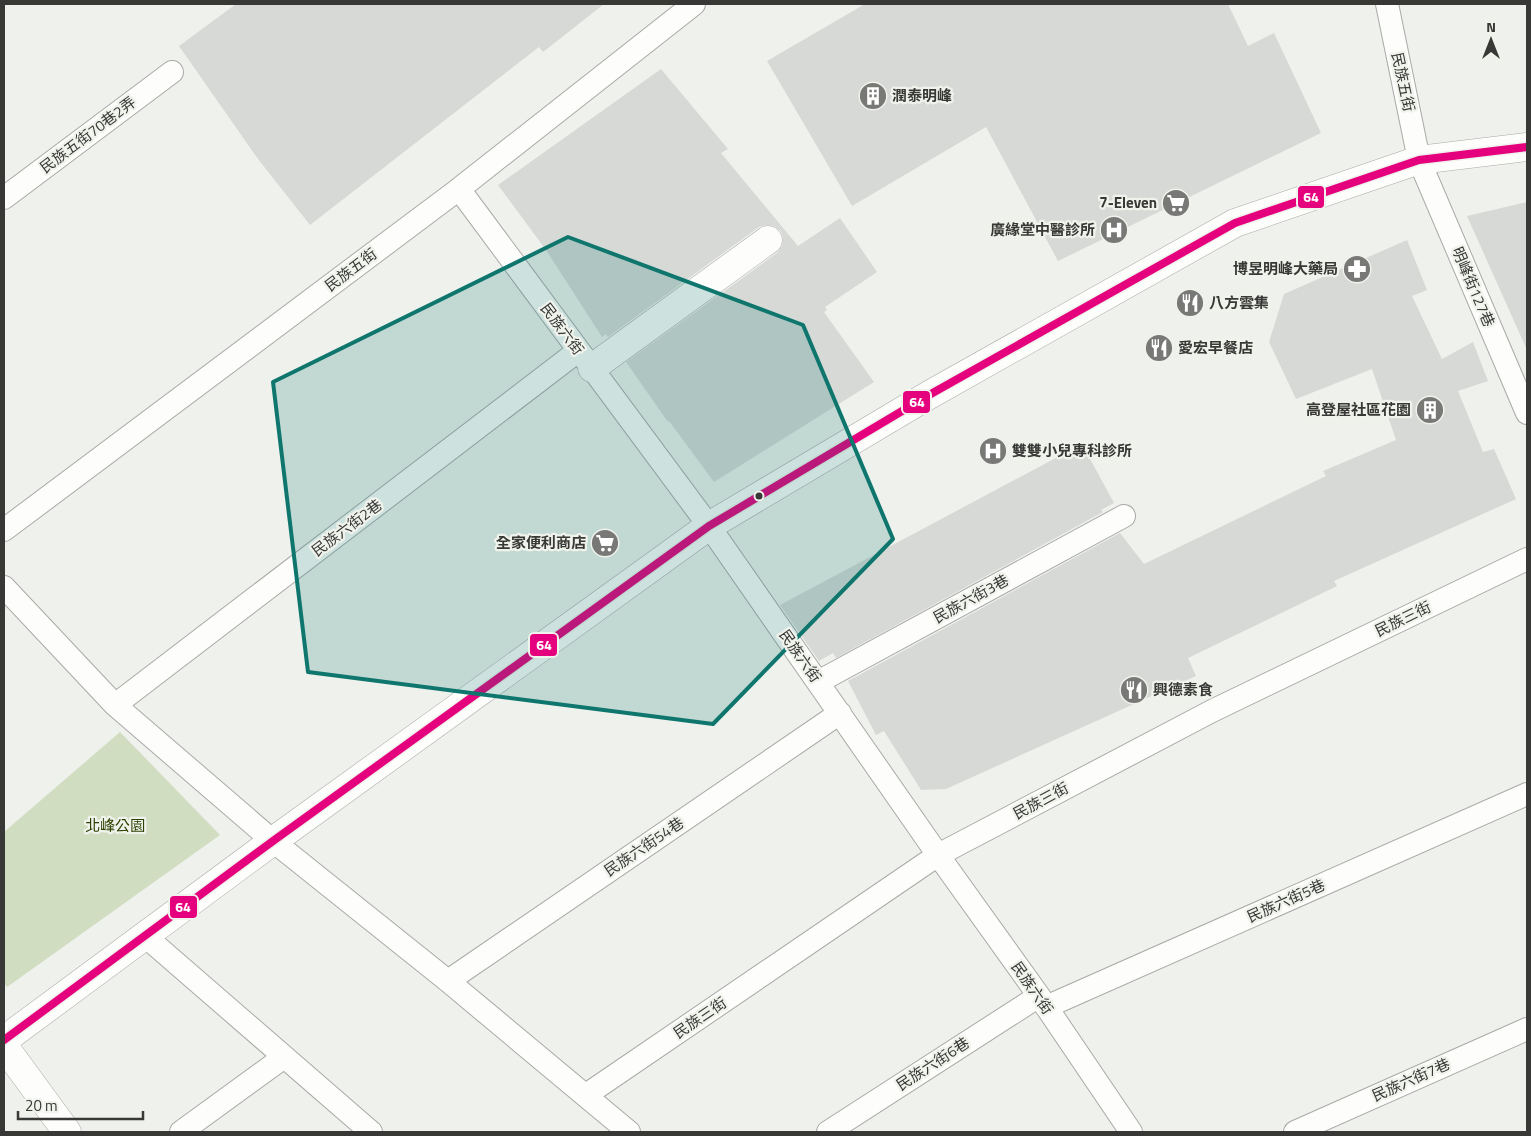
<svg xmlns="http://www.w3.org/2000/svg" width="1531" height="1136" font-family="'Titillium Web','Noto Sans TC',sans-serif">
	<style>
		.green { fill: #d1ddc0 }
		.building { fill: #d7d9d6 }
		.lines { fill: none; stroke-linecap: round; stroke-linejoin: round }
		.lane-casing { stroke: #a9aaa8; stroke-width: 24 }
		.street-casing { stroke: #a9aaa8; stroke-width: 29 }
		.secondary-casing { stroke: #a9aaa8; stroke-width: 29 }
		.lane { stroke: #fdfdfc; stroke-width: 22 }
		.street { stroke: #fdfdfc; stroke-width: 28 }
		.secondary { stroke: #fdfdfc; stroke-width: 28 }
		.bus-1-casing { stroke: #f0f2ec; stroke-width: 11 }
		.bus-1 { stroke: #e5007d; stroke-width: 8 }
		.marked { fill: #0f766e; fill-opacity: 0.2; stroke: #0f766e; stroke-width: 4; stroke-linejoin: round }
		.bus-dot { fill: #383937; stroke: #f0f2ec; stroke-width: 2 }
		.labels { text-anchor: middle; stroke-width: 4.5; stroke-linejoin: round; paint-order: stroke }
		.street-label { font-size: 15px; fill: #383937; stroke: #f0f2ec }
		.poi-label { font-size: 15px; font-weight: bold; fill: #383937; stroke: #f0f2ec; text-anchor: start }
		.park-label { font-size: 15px; fill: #2e4100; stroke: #f0f2ec }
		.line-badge { stroke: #f0f2ec; stroke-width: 2 }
		.badge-label { font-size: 14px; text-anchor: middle; font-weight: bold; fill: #fff }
	</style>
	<rect width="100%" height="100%" fill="#eff1ed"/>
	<path class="green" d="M120,732L220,835L7,987L4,983V832Z"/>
	<path class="building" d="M236,4H604L543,52L539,47L310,225L258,159L179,46Z
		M865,4H1228L1248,46L1274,33L1321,133L1058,261L986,127L852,206L767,61Z
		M661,69L728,149L721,153L798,246L840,218L877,272L825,307L827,310L824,312L874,382L714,482L669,421L668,422L626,362L777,253L782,246L783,238L781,231L774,226L766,225L759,227L608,337L606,334L602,337L546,250L498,185Z
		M1527,202V350L1467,216Z
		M1407,240L1427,290L1412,296L1442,359L1473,342L1488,381L1458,391L1483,452L1494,449L1516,499L1334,581L1337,586L1188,658L1196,676L946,789L921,790L884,731L876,735L848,681L1120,533L1144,564L1326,476L1323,471L1396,440L1372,369L1296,399L1269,342L1284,294Z
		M1082,444L1114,503L1101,510L1103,512L836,658L833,653L819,661L780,605Z"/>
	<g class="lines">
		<defs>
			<path id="lane" d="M1387,4L1419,160L1527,413
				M459,189L709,526L938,855L1039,996L1131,1132
				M4,198L172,72
				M4,530L459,189L694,4
				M4,587L115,705L273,841L448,981L629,1132
				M818,682L1124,516
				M115,705L578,351
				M145,936L371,1132
				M448,981L840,713
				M1046,1007L1527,794
				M586,1095L938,855L1212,711L1527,559
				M181,1132L284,1057
				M828,1132L1039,996
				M1295,1132L1527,1029"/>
			<path id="street" d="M592,368L768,240"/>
			<path id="secondary" d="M4,1040L273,841L709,526L929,395L1235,223L1419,160L1527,147
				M4,1046L67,1132"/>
		</defs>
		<use href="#lane" class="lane-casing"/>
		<use href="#street" class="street-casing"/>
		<use href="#secondary" class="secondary-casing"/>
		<use href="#lane" class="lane"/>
		<use href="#street" class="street"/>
		<use href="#secondary" class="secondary"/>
		<defs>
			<path id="bus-1" d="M4,1040L273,841L709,526L929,395L1235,223L1419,160L1527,147"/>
		</defs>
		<use href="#bus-1" class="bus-1-casing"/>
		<use href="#bus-1" class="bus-1"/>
	</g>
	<path class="marked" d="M568,237L803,325L893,539L713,724L308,672L273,382Z"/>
	<defs>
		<symbol id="building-disc" viewBox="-11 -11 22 22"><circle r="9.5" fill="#787977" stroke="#f0f2ec"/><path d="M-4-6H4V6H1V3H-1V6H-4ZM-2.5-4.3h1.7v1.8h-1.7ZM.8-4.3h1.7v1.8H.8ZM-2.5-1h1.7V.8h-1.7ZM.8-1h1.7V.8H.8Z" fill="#fff"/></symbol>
		<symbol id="supermarket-disc" viewBox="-11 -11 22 22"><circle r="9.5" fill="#787977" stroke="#f0f2ec"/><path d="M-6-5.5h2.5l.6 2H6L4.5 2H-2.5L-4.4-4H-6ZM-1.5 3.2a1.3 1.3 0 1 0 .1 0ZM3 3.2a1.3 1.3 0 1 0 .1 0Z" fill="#fff"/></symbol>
		<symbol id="hospital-disc" viewBox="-11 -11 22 22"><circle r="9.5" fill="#787977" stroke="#f0f2ec"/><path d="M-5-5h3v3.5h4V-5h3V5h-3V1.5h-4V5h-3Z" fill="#fff"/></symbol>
		<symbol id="pharmacy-disc" viewBox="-11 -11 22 22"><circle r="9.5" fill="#787977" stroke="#f0f2ec"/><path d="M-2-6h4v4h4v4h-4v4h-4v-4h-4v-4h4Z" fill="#fff"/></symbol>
		<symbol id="restaurant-disc" viewBox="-11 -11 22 22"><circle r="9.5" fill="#787977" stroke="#f0f2ec"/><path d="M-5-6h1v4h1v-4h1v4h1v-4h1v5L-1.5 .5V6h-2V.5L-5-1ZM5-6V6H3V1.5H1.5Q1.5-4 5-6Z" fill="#fff"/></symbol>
	</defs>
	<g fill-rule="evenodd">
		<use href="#building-disc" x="857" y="80" width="32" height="32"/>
		<use href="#supermarket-disc" x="1160" y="187" width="32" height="32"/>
		<use href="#hospital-disc" x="1098" y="214" width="32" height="32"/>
		<use href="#pharmacy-disc" x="1341" y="253" width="32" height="32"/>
		<use href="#restaurant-disc" x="1174" y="287" width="32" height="32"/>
		<use href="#restaurant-disc" x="1143" y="332" width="32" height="32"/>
		<use href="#building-disc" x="1414" y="394" width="32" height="32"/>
		<use href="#hospital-disc" x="977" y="435" width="32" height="32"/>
		<use href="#supermarket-disc" x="589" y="527" width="32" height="32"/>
		<use href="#restaurant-disc" x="1118" y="674" width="32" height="32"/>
	</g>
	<circle class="bus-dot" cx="759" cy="496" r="4.5"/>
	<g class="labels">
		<g class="street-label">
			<text transform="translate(1403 82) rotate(78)" y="5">民族五街</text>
			<text transform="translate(88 135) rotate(-37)" y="5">民族五街70巷2弄</text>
			<text transform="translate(351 270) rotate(-37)" y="5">民族五街</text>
			<text transform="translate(1473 287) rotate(67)" y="5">明峰街127巷</text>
			<text transform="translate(562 329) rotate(53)" y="5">民族六街</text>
			<text transform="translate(347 528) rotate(-37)" y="5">民族六街2巷</text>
			<text transform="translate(971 599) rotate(-29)" y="5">民族六街3巷</text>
			<text transform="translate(1403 619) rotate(-26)" y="5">民族三街</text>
			<text transform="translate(800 656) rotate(55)" y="5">民族六街</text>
			<text transform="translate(1041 801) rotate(-28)" y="5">民族三街</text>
			<text transform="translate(644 847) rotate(-34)" y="5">民族六街54巷</text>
			<text transform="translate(1286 901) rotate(-24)" y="5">民族六街5巷</text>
			<text transform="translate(1032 988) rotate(55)" y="5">民族六街</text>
			<text transform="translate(700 1018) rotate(-34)" y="5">民族三街</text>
			<text transform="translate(933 1064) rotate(-33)" y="5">民族六街6巷</text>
			<text transform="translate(1411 1080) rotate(-24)" y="5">民族六街7巷</text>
		</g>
		<g class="poi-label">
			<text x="892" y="101">潤泰明峰</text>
			<text x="1157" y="208" text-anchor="end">7-Eleven</text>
			<text x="1095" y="235" text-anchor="end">廣緣堂中醫診所</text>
			<text x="1338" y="274" text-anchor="end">博昱明峰大藥局</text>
			<text x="1209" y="308">八方雲集</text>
			<text x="1178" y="353">愛宏早餐店</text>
			<text x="1411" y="415" text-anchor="end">高登屋社區花園</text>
			<text x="1012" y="456">雙雙小兒專科診所</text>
			<text x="586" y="548" text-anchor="end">全家便利商店</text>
			<text x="1153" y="695">興德素食</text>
		</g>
		<g class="park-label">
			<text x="115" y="831">北峰公園</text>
		</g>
	</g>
	<g class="line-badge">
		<rect x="1297" y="185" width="28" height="24" rx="5" fill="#e5007d"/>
		<rect x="902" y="390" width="29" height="24" rx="5" fill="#e5007d"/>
		<rect x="529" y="633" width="29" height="24" rx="5" fill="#e5007d"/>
		<rect x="169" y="895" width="29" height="24" rx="5" fill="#e5007d"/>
	</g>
	<g class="badge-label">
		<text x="1311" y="202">64</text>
		<text x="917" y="407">64</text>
		<text x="544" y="650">64</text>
		<text x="183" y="912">64</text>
	</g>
	<rect width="1531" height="1136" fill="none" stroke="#383937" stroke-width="10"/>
	<g transform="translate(1491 40)" stroke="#f0f2ec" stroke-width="4" paint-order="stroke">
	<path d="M0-4L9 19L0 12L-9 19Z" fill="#383937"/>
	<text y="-8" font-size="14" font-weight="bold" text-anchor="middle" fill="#383937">N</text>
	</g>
	<path d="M18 1111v8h125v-8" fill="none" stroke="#383937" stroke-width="2.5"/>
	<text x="25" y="1111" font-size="15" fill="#383937" stroke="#f0f2ec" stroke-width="4" paint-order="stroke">20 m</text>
</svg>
